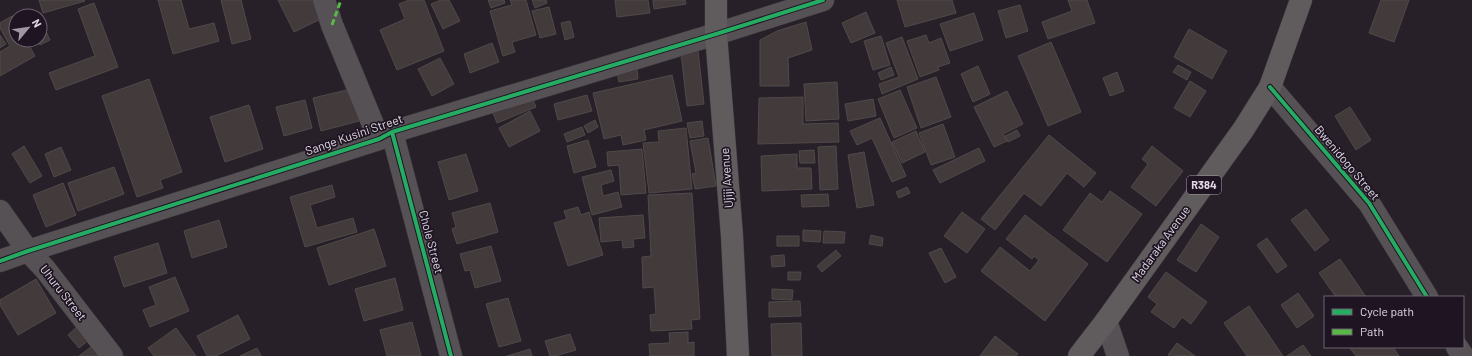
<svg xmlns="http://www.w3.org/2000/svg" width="1472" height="356" font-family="Barlow,sans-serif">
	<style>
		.building { fill: #423a3b; stroke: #4f4a4a }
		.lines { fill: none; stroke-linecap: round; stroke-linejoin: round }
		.minor-casing { stroke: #403b41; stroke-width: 23 }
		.major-casing { stroke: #403b41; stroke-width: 23 }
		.minor { stroke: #555154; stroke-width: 22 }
		.major { stroke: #605b5c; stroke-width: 22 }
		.quiet { stroke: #58b947; stroke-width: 3; stroke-dasharray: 6 3; stroke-linecap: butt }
		.cycleway-casing { stroke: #1e1422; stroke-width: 6 }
		.cycleway { stroke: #26ab63; stroke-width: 4 }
		.labels { text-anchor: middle; stroke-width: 3.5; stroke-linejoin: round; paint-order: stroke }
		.shield { fill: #1e1422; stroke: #a69da9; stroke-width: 1 }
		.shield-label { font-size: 11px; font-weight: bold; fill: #e0d8e3 }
		.street-label { font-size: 12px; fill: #e0d8e3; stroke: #1e1422 }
	</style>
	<rect width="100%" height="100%" fill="#272028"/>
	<path class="building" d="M39,0H84L85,1L43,13Z
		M158,0H181L189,29L214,23L219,41L173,54Z
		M221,0H241L251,39L232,44Z
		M278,0H314L323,18L294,32Z
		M409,0H424L444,51L397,70L380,30L405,19L399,4Z
		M441,0H449L460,21L443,29L431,4Z
		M488,0H504L505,3L491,8Z
		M510,0H526L536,35L512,42L515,52L503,56L490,11L512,5Z
		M532,0H546L547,3L535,8Z
		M615,0H648L650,13L617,17Z
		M653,0H685L686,4L654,9Z
		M897,0H952L956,13L905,27Z
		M1068,0H1087L1095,23L1048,39L1042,22L1072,11Z
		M1381,0H1409L1394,42L1369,33Z
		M94,3L118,67L56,90L49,73L95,56L78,9Z
		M1020,5L1028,31L1006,38L998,11Z
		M549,7L556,34L540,38L532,11Z
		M866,12L875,33L851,43L842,23Z
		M974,13L983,40L950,51L940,24Z
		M12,16L16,23V40H26L35,56L0,76V52L10,46L0,28V23Z
		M570,21L574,37L565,40L561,23Z
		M806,22L812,50L788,58L789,86H760V40L777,31Z
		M43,25L50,40L40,45L38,40H40V26Z
		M1189,29L1227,51L1212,79L1174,57Z
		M0,35L6,44L0,48Z
		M926,35L929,43L941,38L950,63L938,67L939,70L920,77L907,41Z
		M881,36L890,65L873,70L864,41Z
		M902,37L918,79L882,94L879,84L899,77L886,43Z
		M1051,42L1081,112L1048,126L1018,56Z
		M492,43L499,62L470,73L464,54Z
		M698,51L704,104L687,106L681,53Z
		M440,58L454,84L432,96L418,69Z
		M1178,65L1191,72L1187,80L1173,72Z
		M978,66L990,94L973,102L961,74Z
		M891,67L894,75L881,80L878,73Z
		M637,69L638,79L619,82L617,72Z
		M1117,72L1124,91L1110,96L1103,78Z
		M672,75L682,121L644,130L646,140L623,145L621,135L604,139L593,93Z
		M936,77L951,117L921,128L907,87Z
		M149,79L182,172L160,180L163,188L137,197L102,96Z
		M1190,81L1206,91L1190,117L1174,108Z
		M837,82L839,119L806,121L804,84Z
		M351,89L359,121L321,131L313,98Z
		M900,90L917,128L894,138L878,99Z
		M1007,91L1023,124L1003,134L1007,141L994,147L974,107Z
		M587,95L592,111L558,120L554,104Z
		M532,97L536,107L497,123L493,113Z
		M803,97V124L838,123L839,142L758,144L759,98Z
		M873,99L876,116L848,121L845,104Z
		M305,100L312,128L284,136L276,107Z
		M249,105L263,149L225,162L210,117Z
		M1350,107L1371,140L1356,150L1335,116Z
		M530,111L540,131L509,147L499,128Z
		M880,118L906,176L892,182L872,138L857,145L850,131Z
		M595,120L598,127L588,133L584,126Z
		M702,121L704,136L690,138L687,123Z
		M943,124L955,157L931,165L919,133Z
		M582,127L585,135L567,142L564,134Z
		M686,128L692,189L649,193L643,143L659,142L658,131Z
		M1017,130L1020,136L1008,142L1005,136Z
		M916,131L925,152L902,163L892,142Z
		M1049,135L1096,173L1084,187L1067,173L1041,206L1024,193L995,230L981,219Z
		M708,138L716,186L695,189L692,174L696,173L690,141Z
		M588,140L596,167L574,173L567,146Z
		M24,146L42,176L30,183L12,154Z
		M836,146L838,189L820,190L818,147Z
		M1152,146L1183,171L1156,206L1131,187L1148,164L1142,159Z
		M61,147L71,170L54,177L45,154Z
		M979,148L985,161L940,183L933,170Z
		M642,149L646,193L621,195L619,165L608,166L607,152Z
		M814,150L815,163H800L799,151Z
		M864,152L874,205L857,208L848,155Z
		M466,154L478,191L449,200L438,162Z
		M797,154V168H811L812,189L762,191L761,156Z
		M114,167L124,194L78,211L68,183Z
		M611,170L614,181L601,185L603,196L618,192L622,207L592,215L582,177Z
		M63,183L76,215L46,227L33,195Z
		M332,185L335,197L310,205L317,228L353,218L357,232L305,247L290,197Z
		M907,187L910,193L899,198L896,192Z
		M1110,191L1142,214L1107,262L1063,230L1090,193L1102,202Z
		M692,193L700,319L691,320L692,329L651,331L650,315L656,314L654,287L643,288L642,257L651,256L648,195Z
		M828,194L829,206L802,207L801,195Z
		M490,203L498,232L457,244L452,229L456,227L452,213Z
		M578,207L581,215L589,212L603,255L568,266L554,223L567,219L564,211Z
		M1306,209L1329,240L1315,251L1291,220Z
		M962,212L985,229L967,253L944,236Z
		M643,215L645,238L633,239L634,247L623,248L622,240L601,242L599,218Z
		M1025,215L1088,264L1045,321L981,271L1000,247L1030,271L1039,260L1034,256L1032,259L1006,239Z
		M219,220L227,247L192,258L184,231Z
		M1201,224L1219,237L1196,272L1177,260Z
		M374,229L386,266L329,285L317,248Z
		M803,230L821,231L820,242L803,241Z
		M824,231L845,232L844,243H823Z
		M871,235L883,238L882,246L869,244Z
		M777,236H799V246H777Z
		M1267,238L1287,266L1277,273L1257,245Z
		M158,243L167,273L124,287L114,257Z
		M491,246L501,281L475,288L470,270L465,271L460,254Z
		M941,248L956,277L945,283L929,253Z
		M836,250L841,256L822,272L817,266Z
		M784,255L785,266L772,267L771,256Z
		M1340,259L1366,297H1336L1319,273Z
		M788,272H801L800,280H788Z
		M1166,272L1207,302L1191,324L1182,317L1174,328L1151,312L1157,304L1148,297Z
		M175,277L189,311L150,327L143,310L156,305L149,287Z
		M395,278L403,310L364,321L355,289Z
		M36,279L56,313L18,335L0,305V300Z
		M772,289L793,290L792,300L772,299Z
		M1298,293L1314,316L1297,328L1281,305Z
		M508,298L521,341L499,347L486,304Z
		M800,301L801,316L769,317V302Z
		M1249,306L1283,356H1247L1224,323Z
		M238,315L250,339L216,356H207L197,336Z
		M412,322L421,356H387L380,330Z
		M801,323L802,356H772L771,324Z
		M79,325L90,339L79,348L68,335Z
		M176,328L196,356H154L148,348Z
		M688,332V343L694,342V356H650L649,344L670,343L669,333Z
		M570,334L576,350L555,356H550L545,341Z
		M995,336L1018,354L1016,356H980Z
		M1177,343L1195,356L1168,355Z
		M1303,345L1311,356H1287Z
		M91,347L99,356H79Z
		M1349,347H1393L1399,356H1356Z
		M257,348L261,356H240Z
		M530,349L532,356H507Z"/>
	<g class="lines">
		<defs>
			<path id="minor" d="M324,0L332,25L379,139
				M1270,87L1369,203L1427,297
				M392,132L451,356
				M0,211L28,251L45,269L112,356
				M0,261L28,251L379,139L392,132L716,34L823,0
				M1106,321L1118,356
				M1457,347L1463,356"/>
			<path id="major" d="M716,0V34L732,236L738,356
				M1079,356L1106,321L1243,130L1270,87L1301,0"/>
		</defs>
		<use href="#minor" class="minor-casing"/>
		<use href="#major" class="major-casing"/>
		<use href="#minor" class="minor"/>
		<use href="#major" class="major"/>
		<path class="quiet" d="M332,25L341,0"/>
		<defs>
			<path id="cycleway" d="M1270,87L1369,203L1427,297
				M392,132L451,356
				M0,261L28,251L379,139L392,132L716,34L823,0"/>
		</defs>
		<use href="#cycleway" class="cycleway-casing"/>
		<use href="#cycleway" class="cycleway"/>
	</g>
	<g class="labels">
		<rect class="shield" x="1187" y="176" width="34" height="18" rx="3"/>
		<g class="shield-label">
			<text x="1204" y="189">R384</text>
		</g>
		<g class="street-label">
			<text transform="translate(354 135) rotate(-19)" y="4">Sange Kusini Street</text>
			<text transform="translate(1347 163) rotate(50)" y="4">Bwenidogo Street</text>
			<text transform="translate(727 178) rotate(-94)" y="4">Ujiji Avenue</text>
			<text transform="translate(431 242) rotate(75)" y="4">Chole Street</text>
			<text transform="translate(1161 244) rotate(-54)" y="4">Madaraka Avenue</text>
			<text transform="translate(63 293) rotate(52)" y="4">Uhuru Street</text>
		</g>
	</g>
	<rect x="1324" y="296" width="140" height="52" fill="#1e1422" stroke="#6c626f"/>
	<rect x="1332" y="309" width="20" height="6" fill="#26ab63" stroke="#6c626f"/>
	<text x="1360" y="316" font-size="12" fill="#e0d8e3">Cycle path</text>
	<rect x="1332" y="329" width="20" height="6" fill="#58b947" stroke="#6c626f"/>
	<text x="1360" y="336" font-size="12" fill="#e0d8e3">Path</text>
	<g transform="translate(28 28) rotate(61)"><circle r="19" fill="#1e1422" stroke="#6c626f"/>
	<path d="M0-3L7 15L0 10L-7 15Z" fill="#9f98a2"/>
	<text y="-6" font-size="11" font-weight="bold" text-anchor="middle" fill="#e0d8e3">N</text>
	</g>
</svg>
